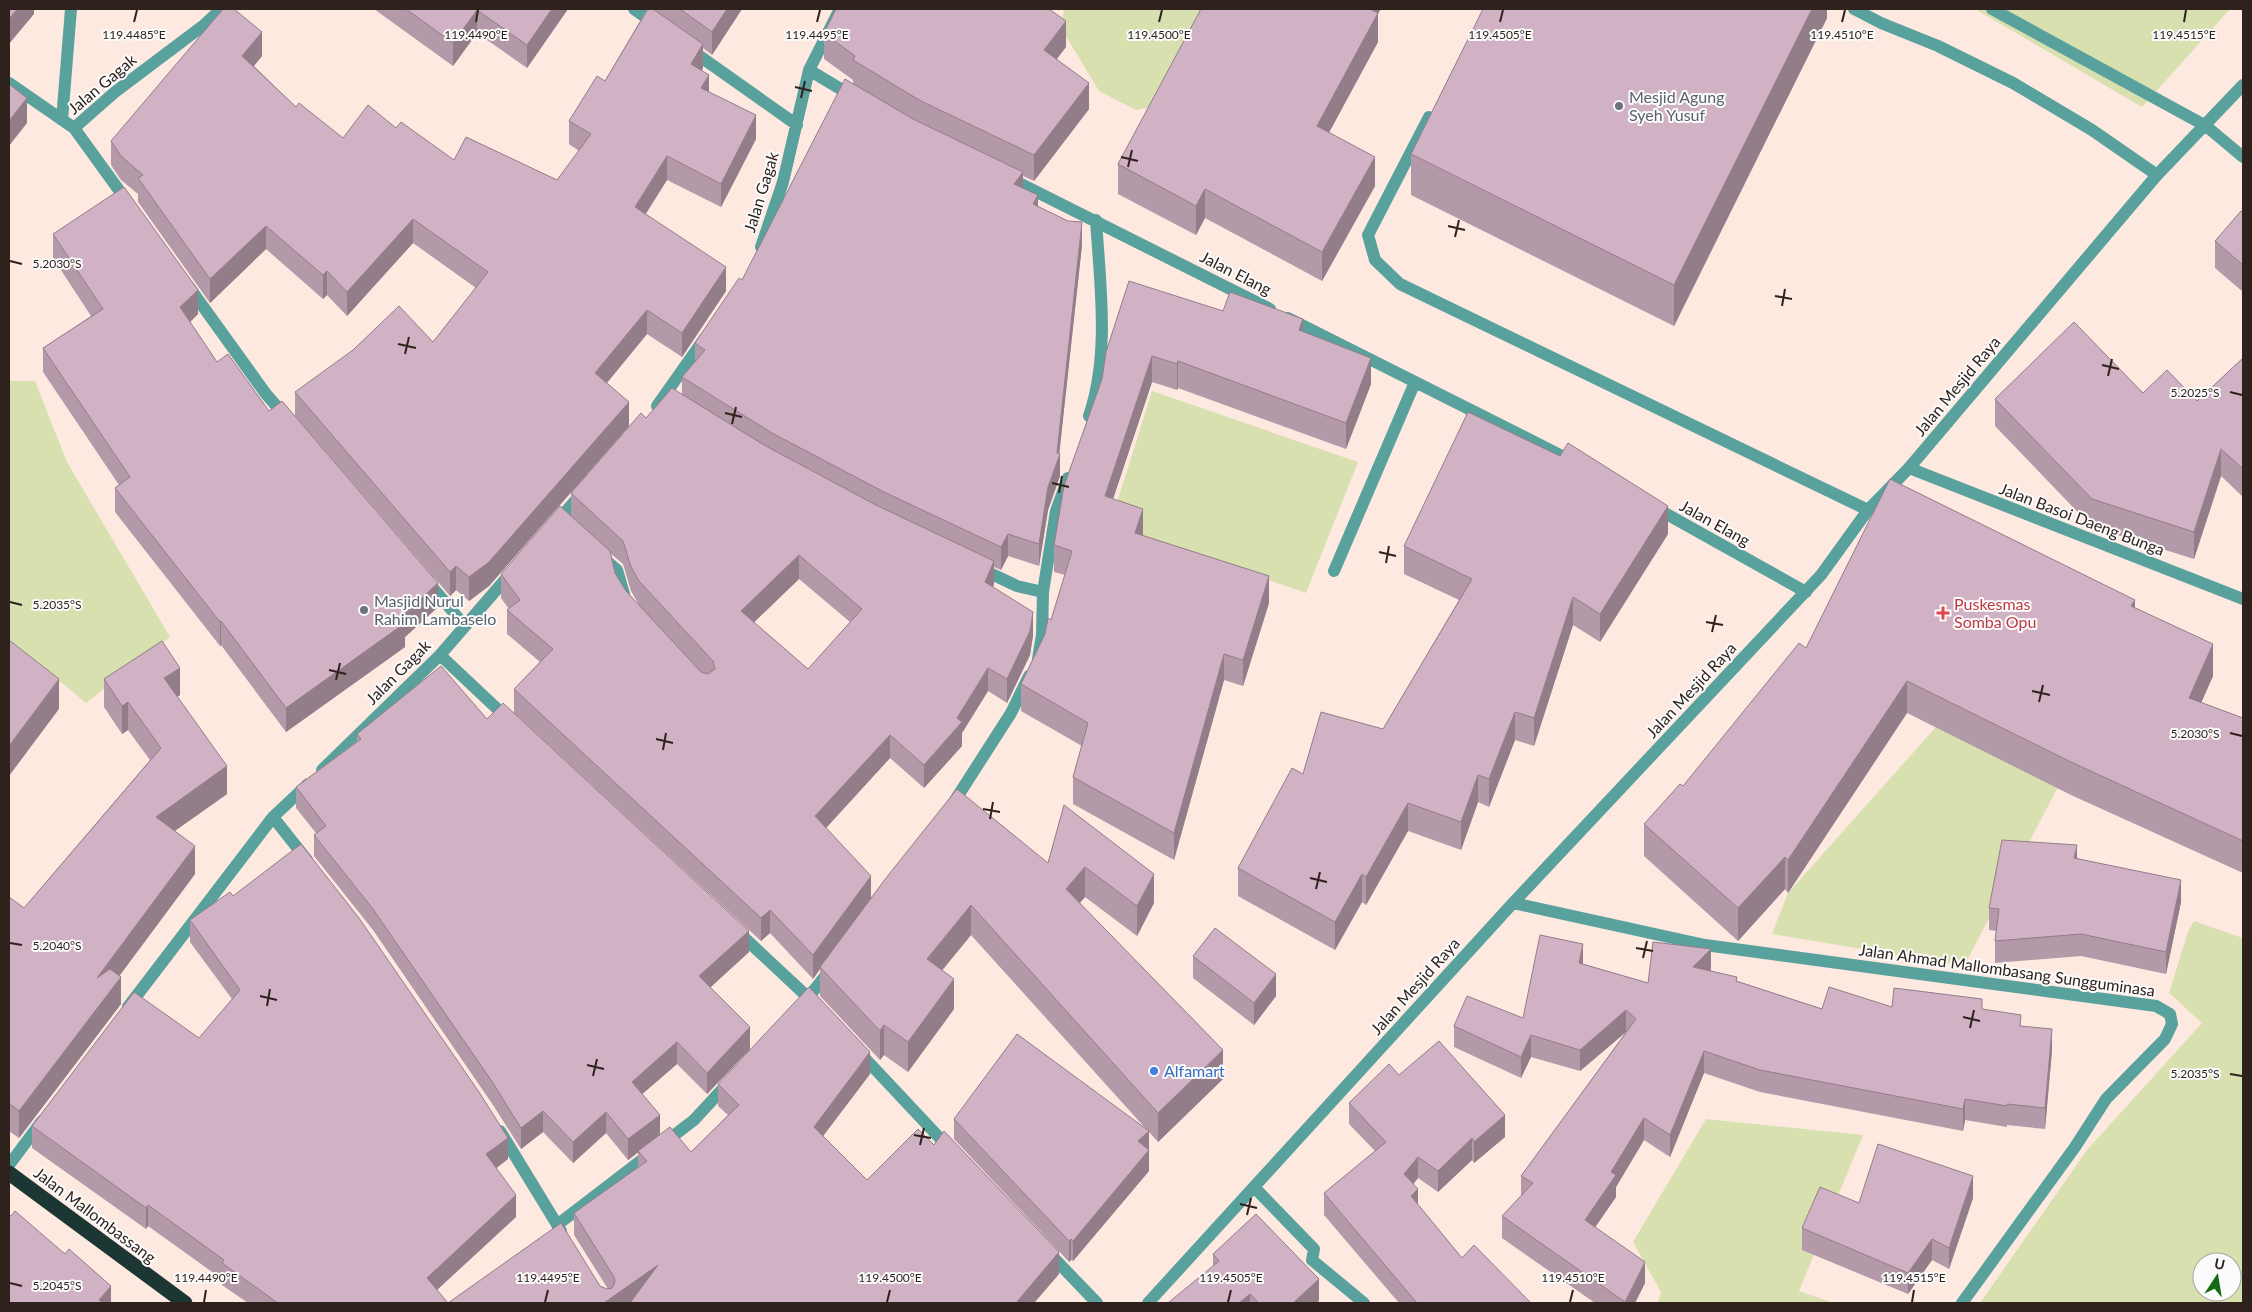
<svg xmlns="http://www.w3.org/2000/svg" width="2252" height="1312" font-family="Lato,sans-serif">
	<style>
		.green { fill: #d9e0b0; fill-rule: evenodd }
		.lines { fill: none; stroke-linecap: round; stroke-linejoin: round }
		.minor { stroke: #59a19d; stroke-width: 12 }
		.highway { stroke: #1c3634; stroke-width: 15 }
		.wall { fill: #b499a9; fill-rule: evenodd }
		.shaded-wall { fill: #927d89 }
		.building { fill: #d1b2c4; stroke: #927d89; fill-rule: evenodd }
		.ticks { fill: none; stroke: #2f221d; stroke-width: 2 }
		.worship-dot { fill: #6b7280; stroke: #fbfbfb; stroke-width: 2 }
		.health-dot { fill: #e0444e; stroke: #fbfbfb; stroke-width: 2 }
		.shop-dot { fill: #3f7fe0; stroke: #fbfbfb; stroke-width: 2 }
		.labels { text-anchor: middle; stroke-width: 4; stroke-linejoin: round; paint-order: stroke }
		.street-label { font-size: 16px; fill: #2f221d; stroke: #fbfbfb }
		.worship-label { font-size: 16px; fill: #5b616d; stroke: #fbfbfb; text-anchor: start }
		.health-label { font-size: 16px; fill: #be3a42; stroke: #fbfbfb; text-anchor: start }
		.shop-label { font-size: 16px; fill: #366cbe; stroke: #fbfbfb; text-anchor: start }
		.ticks-label { font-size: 12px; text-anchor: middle; fill: #2f221d; stroke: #fbfbfb; stroke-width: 4; stroke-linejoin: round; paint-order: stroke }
	</style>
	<rect width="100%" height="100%" fill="#fee9e0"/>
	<path class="green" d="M1064,9H1225L1236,90L1136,110L1099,91L1061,28Z
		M1975,9H2230L2142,107Z
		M9,381H35L67,462L170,637L86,703L65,685L9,651Z
		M1152,391L1358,462L1306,593L1110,525Z
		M1936,727L2058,787L1964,966L1772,934L1788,893Z
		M2194,921L2243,938V1303H1980L2087,1150L2202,1023L2169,993L2188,932ZM2202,1262H2232V1292H2202Z
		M1706,1119L1863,1135L1799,1291L1834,1303H1658L1661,1292L1633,1242Z"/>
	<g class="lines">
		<path class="minor" d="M634,9L657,25
			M1854,9L1881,23L1938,46L2013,83L2092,130L2157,175
			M1992,9L2206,126L2243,157
			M691,50L797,125
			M809,70L854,97
			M9,83L74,128L129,204
			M1429,117L1368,235L1375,260L1400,284L1868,510
			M62,120L71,9
			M74,128L115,92L204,25L221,9
			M1009,178L1270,309
			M761,247L783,182L809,70L840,9
			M189,287L266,394L286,417
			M1288,318L1576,463
			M657,406L705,338
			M1089,416C1110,355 1100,284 1096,220
			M1909,468L2243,599
			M1654,507L1806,592
			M556,523L582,493
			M602,557L617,570L624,594
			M979,568L1017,586L1043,592L1042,635L1038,659
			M1334,571L1415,382
			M428,582L465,626
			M1043,592L1056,511L1068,478
			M440,655L509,720
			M322,770L440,655L511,573
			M952,805L1011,713L1029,676
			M273,817L307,860
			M1513,903L1705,945L2156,1006L2170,1014L2172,1024L2165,1039L2106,1099L2075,1147L1962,1303
			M737,931L813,1002
			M804,1003L830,970
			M128,1007L273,817L308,784
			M859,1052L950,1149
			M500,1131L561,1231
			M9,1165L42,1121
			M1254,1187L1314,1249L1312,1260L1364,1303
			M557,1225L694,1120L730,1081
			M1048,1252L1097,1303
			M1148,1303L1513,903L1821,575L1868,510L1909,468L2157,175L2243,85"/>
		<path class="highway" d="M9,1173L185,1303"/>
	</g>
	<path class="wall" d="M374,9H568L527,68L477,33L453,66Z
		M647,9H742L712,55L703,48V68L702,70L709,92L756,139L721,207L667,180L646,214L726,291L682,357L647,334L607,383L629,426L489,586L469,601L456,590L450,596L295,416V392L433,342L476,288L413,243L347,316L327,295L323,299L266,249L210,303L138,202V194L121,180L111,165V141L262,56L254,66L296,107L343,138L396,128L454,160L557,180L579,151L569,144V121L605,81Z
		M1827,9V18L1674,326L1411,195V154Z
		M1378,14V42L1329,132L1375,186L1322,281L1205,218L1196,235L1118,194V164Z
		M824,33L1066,47L1056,59L1089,109L1034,181L1023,176V189L1038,206L1082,245L1059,454L1060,476L1048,510L1039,566L1008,556L1001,570L994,567V584L993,587L1033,635L1030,655L1007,703L988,691L962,733V746L924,788L890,758L826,828L871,898L1048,863L1064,805L1154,903L1137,936L1085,897L1080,903L1223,1079L1158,1142L1149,1132V1171L1073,1261L1071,1260L1069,1262L954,1139V1119L1147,1130L971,935L942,970L954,1009L908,1072L884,1055L880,1060L820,996V969L813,979L770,933L761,941L514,713V689L540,662L507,634V610L509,609L501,598V574L571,515V493L646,418L682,395V377L695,362V343L742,280L853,83V80L824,59ZM610,553L623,564L631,591L639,605L626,591L615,573ZM799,579L850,622L808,669L754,622Z
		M2243,213V292L2215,268V241Z
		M53,234L198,314L190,322L217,362L269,411L438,607L405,637V647L286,732L221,645L220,646L115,512V488L119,485L43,372V348L91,316L53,258Z
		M1223,311L1303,332L1371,384L1346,449L1178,388L1177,390L1152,382L1113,499L1143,536L1269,603L1243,686L1224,680L1174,860L1073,804V777L1082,746L1021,711V684L1045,634L1051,620L1065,575L1054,572V545L1102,379Z
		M2243,358V497L2221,476L2194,559L2092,527L1995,426V399L2143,393L2197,401Z
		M1668,534L1600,642L1573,625L1534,746L1515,740L1489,807L1478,802L1461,850L1408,831L1366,905L1362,902L1335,950L1238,896V868L1303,774L1383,729L1459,600L1404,574V546Z
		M2135,608L2213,676L2201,703L2243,718V873L2071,795L1907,713L1788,893L1785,889L1738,941L1644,856V824L1683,786L1806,648Z
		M104,679L180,695L177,697L227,794L175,831L195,874L119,976L121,1004L19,1138L9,1131V897L24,908L150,760L128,730L122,734L104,707Z
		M487,719L749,952L710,987L750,1049L707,1094L677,1064L642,1094L660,1135L691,1152L728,1115L718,1106V1084L870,1074L823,1136L867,1180L1059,1274L1034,1303H248L222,1285V1279L148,1226L146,1229L32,1148V1126L199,1038L232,999L190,942V920L233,896L508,1159L496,1168L516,1217L437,1290L448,1303L600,1286L607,1289H608L574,1235V1213L638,1168V1152L628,1160L606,1133L573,1163L543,1132L521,1149L493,1105L373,930L314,856V835L316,833L296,808V787L357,741V734Z
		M2077,858L2181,902L2166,974L2081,956L1995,963V941L1996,931L1989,930V908Z
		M1193,956L1276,996L1254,1025L1193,978Z
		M1583,964L1648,983L1711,970L1710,971L1737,981L1822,1009L1892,1007L1982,1009L2021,1026L2052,1050L2045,1129L2007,1125V1127L1965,1120L1963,1131L1760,1092L1704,1073L1670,1157L1644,1140L1616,1187V1197L1595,1227L1645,1283L1635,1303H1595L1502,1238V1216L1521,1196V1176L1626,1032L1580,1071L1531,1057L1521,1078L1454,1047V1026L1523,1018Z
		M1399,1075L1505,1137L1474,1163L1472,1160L1438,1192L1418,1178L1413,1184L1418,1205L1462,1258L1531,1303H1399L1324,1215V1193L1375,1151L1349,1124V1103Z
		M1973,1198L1949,1269L1932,1260L1908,1294L1802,1250V1228L1859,1203Z
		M1213,1254L1319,1301L1316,1303H1168L1213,1267Z"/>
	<path class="shaded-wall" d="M17,9H34V14L9,44V19Z
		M552,9H568L527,68V45Z
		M727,9H742L712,55V32Z
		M1366,9H1381L1378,14V42L1317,155V126Z
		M1812,9H1827V18L1674,326V285Z
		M477,10V33L453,66V43Z
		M1066,21V47L1044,76V50Z
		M262,32V56L242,80V56Z
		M703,44V68L691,87V64Z
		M709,75V99L701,88Z
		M1089,83V109L1034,181V155Z
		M27,98V123L9,146V121Z
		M756,115V139L721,207V184Z
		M667,156V180L635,230V207Z
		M1375,157V186L1322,281V252Z
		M1023,172V194L1014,184Z
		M1205,189V218L1196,235V206Z
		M1038,195V217L1033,204Z
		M413,219V243L347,316V292Z
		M1082,222V245L1059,456L1060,454V476L1048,510L1039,566V544L1048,487L1057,453Z
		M266,226V249L210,303V279Z
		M726,267V291L682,357V333Z
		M327,271V295L323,299V275Z
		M198,290V314L180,332V307Z
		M647,310V334L595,397V373Z
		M1303,319V345L1299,330Z
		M1152,356V382L1105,523V496Z
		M1371,358V384L1346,449V423Z
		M1178,361V388L1177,390V364Z
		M629,402V426L489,586L469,601V577Z
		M2221,449V476L2194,559V532Z
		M1668,506V534L1600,642V614Z
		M1143,509V536L1135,560V533Z
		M1008,534V556L1001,570V547Z
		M799,555V579L741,635V611Z
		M994,561V584L985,606V582Z
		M456,566V590L450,596V572Z
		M1269,576V603L1243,686V660Z
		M438,583V607L405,637V647L286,732V708L400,618Z
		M1573,597V625L1534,746V718Z
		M2135,600V632L2131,606Z
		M1033,612V635L1030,655L1007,703V679Z
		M221,621V645L220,646V622Z
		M2213,644V676L2189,730V698Z
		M1224,654V680L1174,860V833Z
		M180,668V695L164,706V678Z
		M988,668V691L962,733V746L924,788V765L957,718Z
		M59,679V709L9,776V746Z
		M1907,681V713L1788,893V860Z
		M128,702V730L122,734V706Z
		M1515,712V740L1489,807V779Z
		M890,735V758L815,840V816Z
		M227,766V794L156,844V817Z
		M1478,775V802L1461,850V822Z
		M1408,803V831L1366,905V877Z
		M2077,845V866L2074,858Z
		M195,846V874L97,1006V978Z
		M1785,857V889L1738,941V908Z
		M1085,867V897L1066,918V889Z
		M1154,874V903L1137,936V906Z
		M1362,874V902L1335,950V922Z
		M871,876V900L820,967V969L813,979V955Z
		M2181,880V902L2166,974V952Z
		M971,905V935L927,989V959Z
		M770,910V933L761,941V918Z
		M749,931V952L699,998V976Z
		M1583,944V966L1579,963Z
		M1711,949V970L1693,989V967Z
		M1276,974V996L1254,1025V1003Z
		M121,977V1004L19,1138V1111Z
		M954,979V1009L908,1072V1042Z
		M1626,1010V1032L1580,1071V1050Z
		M884,1025V1055L880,1060V1031Z
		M750,1027V1049L707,1094V1073Z
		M2052,1029V1050L2045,1129V1108Z
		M1531,1035V1057L1521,1078V1057Z
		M677,1042V1064L632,1103V1082Z
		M1223,1050V1079L1158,1142V1113Z
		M1704,1051V1073L1670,1157V1135Z
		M870,1052V1074L814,1148V1127Z
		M1965,1099V1120L1963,1131V1109Z
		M543,1111V1132L521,1149V1128Z
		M606,1112V1133L573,1163V1142Z
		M660,1115V1136L628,1160V1139Z
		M1505,1115V1137L1474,1163V1142Z
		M1644,1118V1140L1616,1187V1197L1585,1242V1220L1611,1172Z
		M1149,1131V1171L1073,1261V1241L1138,1141Z
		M508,1138V1159L486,1176V1154Z
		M1472,1138V1160L1438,1192V1171Z
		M1418,1157V1178L1404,1196V1174Z
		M1973,1176V1198L1949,1269V1248Z
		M1418,1189V1211L1411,1196Z
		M516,1195V1217L427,1299V1278Z
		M148,1205V1226L146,1229V1208Z
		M1071,1239V1260L1069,1262V1241Z
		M1932,1239V1260L1908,1294V1273Z
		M1059,1252V1274L1034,1303H1016Z
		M1645,1262V1283L1635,1303H1625Z
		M658,1265L634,1303H604Z
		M1319,1279V1301L1316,1303H1293Z
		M111,1286V1303H99V1300Z
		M1250,1294V1303H1239Z"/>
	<path class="building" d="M9,9H17L9,19Z
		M223,9H234L262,32L242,56L296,107L299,103L343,138L368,105L396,128L401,122L454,160L466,137L557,180L591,134L569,121L597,76L605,81L648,9H653L703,44L691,64L709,75L701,88L756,115L721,184L667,156L635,207L726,267L682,333L647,310L595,373L629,402L489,562L469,577L456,566L450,572L295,392L353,350L399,306L433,342L488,272L413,219L347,292L327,271L323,275L266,226L210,279L138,178L143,175L121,156L111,141Z
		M406,9H552L527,45L477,10L453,43Z
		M680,9H727L712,32Z
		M836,9H1049L1066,21L1044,50L1089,83L1034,155L921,101L853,60L855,56L824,33Z
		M1201,9H1370L1378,13L1317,126L1375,157L1322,252L1205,189L1196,206L1118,164Z
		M1483,9H1812L1674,285L1411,154Z
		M845,79L913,119L1023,172L1014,184L1038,195L1033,204L1068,221L1082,222L1057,453L1060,454L1048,487L1039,544L1008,534L1001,547L884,492L772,433L682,377L705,350L695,343L739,278L742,280Z
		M9,84L27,98L9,121Z
		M124,187L198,290L180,307L217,362L228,354L269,411L282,401L438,583L400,618L405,623L286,708L221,621L220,622L115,488L130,477L43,348L103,309L53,234Z
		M2241,211L2243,213V265L2215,241Z
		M1129,281L1223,311L1230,292L1303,319L1299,330L1371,358L1346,423L1178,361L1177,364L1152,356L1105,496L1143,509L1135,533L1269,576L1243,660L1224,654L1174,833L1073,777L1088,723L1021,684L1045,634L1048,618L1051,620L1072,551L1054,545L1064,486L1102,379L1106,352Z
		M2074,322L2143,393L2167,370L2197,401L2243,358V469L2221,449L2194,532L2092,499L1995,399Z
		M672,388L764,445L876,505L994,561L985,582L1033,612L1030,631L1007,679L988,668L957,718L962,722L924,765L890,735L815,816L871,876L813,955L770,910L761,918L514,689L553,649L507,610L520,600L501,574L560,506L610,551L615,573L626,591L701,672L708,674L715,669L713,661L639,581L631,567L623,541L571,493L641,413L646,418ZM799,555L862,609L808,669L741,611Z
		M1468,412L1560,456L1568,443L1668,506L1600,614L1573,597L1534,718L1515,712L1489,779L1478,775L1461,822L1408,803L1366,877L1362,874L1335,922L1238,868L1292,768L1303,774L1321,712L1383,729L1472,579L1404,546Z
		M1890,479L2135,600L2131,606L2213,644L2189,698L2243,718V841L2071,762L1907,681L1788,860L1785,857L1738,908L1644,824L1680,784L1683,786L1799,643L1806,648Z
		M9,640L59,679L9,746Z
		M162,641L180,668L164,678L227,766L156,817L195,846L97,978L110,969L121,977L19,1111L9,1103V897L24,908L161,748L128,702L122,706L104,679Z
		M441,666L487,719L503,703L749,931L699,976L750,1027L707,1073L677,1042L632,1082L660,1115L628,1139L606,1112L573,1142L543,1111L521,1128L493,1083L373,909L314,835L326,826L296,787L361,739L357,734Z
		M957,789L1048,863L1064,805L1154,874L1137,906L1085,867L1066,889L1223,1050L1158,1113L971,905L927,959L954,979L908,1042L884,1025L880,1031L820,967L886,878Z
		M2002,840L2077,845L2074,858L2181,880L2166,952L2081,934L1995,941L1999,909L1989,908Z
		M301,844L359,918L479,1092L508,1138L486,1154L516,1195L427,1278L448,1303L561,1223L600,1286L607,1289L612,1288L615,1282L614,1277L574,1213L647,1161L638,1151L670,1127L691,1152L739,1105L718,1084L809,987L870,1052L814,1127L867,1180L918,1129L934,1145L944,1131L1059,1252L1016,1303H630L658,1265L604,1303H278L222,1263L224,1260L148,1205L146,1208L32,1126L134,992L199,1038L240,990L190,920L230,892L233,896Z
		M1215,928L1276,974L1254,1003L1193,956Z
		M1540,935L1583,944L1579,963L1648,983L1653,942L1711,949L1693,967L1737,977L1736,981L1822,1009L1829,987L1892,1007L1894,988L1982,999V1009L2021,1015L2020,1026L2052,1029L2045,1108L2007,1104V1106L1965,1099L1963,1109L1760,1070L1704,1051L1670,1135L1644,1118L1611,1172L1616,1175L1585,1220L1645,1262L1625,1302L1502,1216L1533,1183L1521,1176L1636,1019L1626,1010L1580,1050L1531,1035L1521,1057L1454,1026L1467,996L1523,1018Z
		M1017,1034L1149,1131L1138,1141L1149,1150L1073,1241L1071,1239L1069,1241L954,1119Z
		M1439,1041L1505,1115L1474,1142L1472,1138L1438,1171L1418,1157L1404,1174L1418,1189L1411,1196L1462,1258L1474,1245L1531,1303H1417L1324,1193L1386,1142L1349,1103L1389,1064L1399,1075Z
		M1878,1144L1973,1176L1949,1248L1932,1239L1908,1273L1802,1228L1820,1187L1859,1203Z
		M15,1211L65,1254L69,1249L111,1286L99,1300L104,1303H9V1215L11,1216Z
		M1256,1214L1319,1279L1293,1303H1259L1250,1294L1239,1303H1168L1219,1261L1213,1254Z"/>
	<path class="ticks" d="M134,22L137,10M476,22L478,10M817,22L820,10M1159,22L1162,10M1500,22L1503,10M1842,22L1845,10M2184,22L2186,10M795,87L812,91M801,98L805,81M1121,157L1138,161M1128,167L1132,150M1448,226L1465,230M1455,237L1459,220M10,261L22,264M1775,296L1792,299M1782,306L1785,289M398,344L416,348M405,354L409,337M2102,365L2119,369M2108,376L2112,359M2230,392L2242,395M725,413L742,417M732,424L736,407M1052,483L1069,487M1059,493L1062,476M1379,552L1396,556M1386,563L1389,546M10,602L22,605M1706,622L1723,625M1712,632L1716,615M329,670L346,674M336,680L340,663M2032,691L2050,695M2039,702L2043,685M2230,733L2242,736M656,739L673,743M663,750L666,733M983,809L1000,812M990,819L993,802M1310,878L1327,882M1316,889L1320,872M10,943L22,945M1636,948L1653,951M1643,958L1647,941M260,996L277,1000M267,1006L270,989M1963,1017L1980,1021M1970,1028L1974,1010M587,1065L604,1069M2230,1074L2242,1076M593,1076L597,1059M914,1135L931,1138M920,1145L924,1128M1240,1204L1257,1208M1247,1215L1251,1198M10,1283L22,1286M204,1302L206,1290M545,1302L548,1290M887,1302L890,1290M1228,1302L1231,1290M1570,1302L1573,1290M1912,1302L1914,1290"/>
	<g class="worship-dot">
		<circle cx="1619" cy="106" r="5"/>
		<circle cx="364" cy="610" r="5"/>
	</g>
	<path class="health-dot" d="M1940.5 605.5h5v5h5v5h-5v5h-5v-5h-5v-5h5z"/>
	<circle class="shop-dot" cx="1154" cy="1071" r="5"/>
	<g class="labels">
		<g class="street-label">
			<text transform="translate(102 84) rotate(-40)" y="6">Jalan Gagak</text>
			<text transform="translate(761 192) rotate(-73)" y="6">Jalan Gagak</text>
			<text transform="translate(1236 273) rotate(27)" y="6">Jalan Elang</text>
			<text transform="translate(1957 386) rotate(-50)" y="6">Jalan Mesjid Raya</text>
			<text transform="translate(2082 519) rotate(21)" y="6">Jalan Basoi Daeng Bunga</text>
			<text transform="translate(1715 523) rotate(29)" y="6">Jalan Elang</text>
			<text transform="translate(398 672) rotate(-45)" y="6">Jalan Gagak</text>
			<text transform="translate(1691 690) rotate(-47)" y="6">Jalan Mesjid Raya</text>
			<text transform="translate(2007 970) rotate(8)" y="6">Jalan Ahmad Mallombasang Sungguminasa</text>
			<text transform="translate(1415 986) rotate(-48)" y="6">Jalan Mesjid Raya</text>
			<text transform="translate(95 1215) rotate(37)" y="6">Jalan Mallombassang</text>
		</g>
		<g class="worship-label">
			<text x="1629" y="103">Mesjid Agung<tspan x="1629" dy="18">Syeh Yusuf</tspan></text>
			<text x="374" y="607">Masjid Nurul<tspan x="374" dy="18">Rahim Lambaselo</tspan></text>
		</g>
		<g class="health-label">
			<text x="1954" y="610">Puskesmas<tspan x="1954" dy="18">Somba Opu</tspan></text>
		</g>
		<g class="shop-label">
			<text x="1164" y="1077">Alfamart</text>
		</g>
	</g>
	<g class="ticks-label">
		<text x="134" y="39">119.4485°E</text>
		<text x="476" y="39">119.4490°E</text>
		<text x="817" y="39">119.4495°E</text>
		<text x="1159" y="39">119.4500°E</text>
		<text x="1500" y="39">119.4505°E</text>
		<text x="1842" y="39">119.4510°E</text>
		<text x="2184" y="39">119.4515°E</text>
		<text x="57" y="268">5.2030°S</text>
		<text x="2195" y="397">5.2025°S</text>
		<text x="57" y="609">5.2035°S</text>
		<text x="2195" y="738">5.2030°S</text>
		<text x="57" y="950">5.2040°S</text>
		<text x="2195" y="1078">5.2035°S</text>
		<text x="206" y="1282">119.4490°E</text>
		<text x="548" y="1282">119.4495°E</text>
		<text x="890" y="1282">119.4500°E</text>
		<text x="1231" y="1282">119.4505°E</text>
		<text x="1573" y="1282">119.4510°E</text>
		<text x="1914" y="1282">119.4515°E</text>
		<text x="57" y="1290">5.2045°S</text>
	</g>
	<rect width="2252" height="1312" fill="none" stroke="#2f221d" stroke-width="20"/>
	<g transform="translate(2217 1277) rotate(12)"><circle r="24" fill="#fbfbfb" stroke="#a9a4a2"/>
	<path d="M0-4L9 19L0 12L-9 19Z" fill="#146b13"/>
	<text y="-8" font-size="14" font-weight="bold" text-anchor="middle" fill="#2f221d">U</text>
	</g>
</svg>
